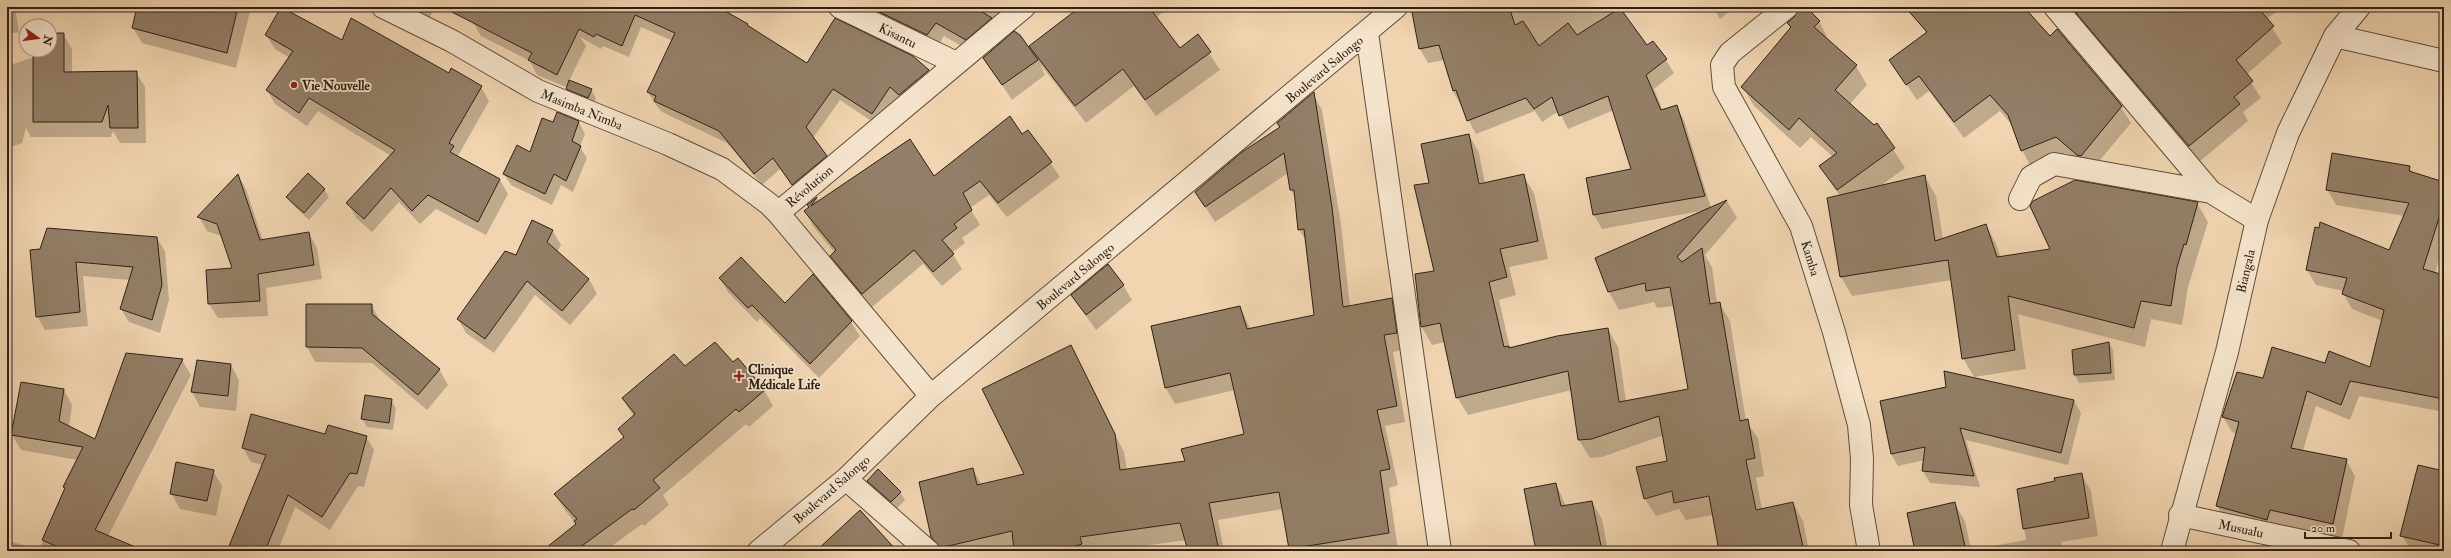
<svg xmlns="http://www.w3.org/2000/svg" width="2451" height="558" font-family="'IM FELL Double Pica',serif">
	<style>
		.shadow { fill: #0003 }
		.building { fill: #937e67; stroke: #2f2017 }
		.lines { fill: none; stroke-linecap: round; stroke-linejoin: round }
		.minor-casing { stroke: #5f4d3d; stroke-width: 24 }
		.tertiary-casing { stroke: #5f4d3d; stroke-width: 24 }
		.minor { stroke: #f5e4cc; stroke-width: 22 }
		.tertiary { stroke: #f5e4cc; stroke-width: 22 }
		.poi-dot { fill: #8f2418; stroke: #f5e4cc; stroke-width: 1.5 }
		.labels { text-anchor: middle; stroke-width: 3.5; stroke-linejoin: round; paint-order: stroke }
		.street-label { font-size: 13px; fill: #2f2017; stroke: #f5e4cc }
		.poi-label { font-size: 13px; font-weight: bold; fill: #2f2017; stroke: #f5e4cc; text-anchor: start }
	</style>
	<rect width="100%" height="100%" fill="#f0d5b0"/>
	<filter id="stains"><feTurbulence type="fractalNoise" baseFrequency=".005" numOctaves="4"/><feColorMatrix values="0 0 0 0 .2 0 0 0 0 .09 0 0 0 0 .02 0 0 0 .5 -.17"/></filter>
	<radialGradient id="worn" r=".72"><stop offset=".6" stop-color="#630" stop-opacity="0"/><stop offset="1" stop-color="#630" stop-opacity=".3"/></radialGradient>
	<path class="shadow" d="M7,7H15L19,32L7,34Z
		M138,7H251L236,68L142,43L133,28Z
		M282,7L342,41L449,74L481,87L489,101L458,156L500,180L508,194L486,235L436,209L420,224L399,202L372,232L356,218L348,203L391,156L318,111L307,126L275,104L267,90L290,58L275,49L266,35Z
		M401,7H435L428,21Z
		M457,7H725L723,11L807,64L912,57L928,71L935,83L907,106L897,98L879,126L840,100L813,138L833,169L800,196L780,169L762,185L727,143L662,112L655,104L648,92L673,41L641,27L629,57L603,46L601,49L580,37L586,46L569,81L591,90L596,98L593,105L571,96L566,87L537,75L530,61L481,36L473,22Z
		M852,7H1012L974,53L944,36L936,49Z
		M1081,7H1169L1156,18L1180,49L1198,36L1220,70L1156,116L1134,86L1086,123L1040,64L1045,75L1012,100L984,58L1016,31L1036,59L1031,46Z
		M1417,7H1620L1646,47L1666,60L1674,73L1654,89L1663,111L1676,106L1684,120L1711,208L1727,201L1737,218L1705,255L1712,267L1717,303H1719L1730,321L1746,421L1758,438L1764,476L1756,478L1762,510L1793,503L1803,521L1809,551H1720L1713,515L1686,520L1679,509L1656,516L1645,499L1637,468L1668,462L1664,435L1602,457L1590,458L1579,440L1572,390L1468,415L1457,397L1445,342L1432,345L1422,327L1418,295L1436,272L1430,183L1469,135L1479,153L1485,184L1523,175L1534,193L1548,259L1509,267L1516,295L1499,300L1510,348L1608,329L1618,347L1626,401L1689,390L1674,306L1657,308L1654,302L1619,310L1609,292L1596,259L1701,211L1602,229L1594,215L1587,179L1633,170L1614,110L1568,129L1559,111L1542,122L1535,111L1476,134L1453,91L1444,60L1428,63L1420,49L1413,10Z
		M1713,7H1735L1720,19Z
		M1800,7H1804L1819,21L1829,42L1856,66L1867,85L1850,104L1874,126L1877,124L1905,168L1879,187L1925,177L1936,196L1943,239L1986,225L1996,244L2001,258L2052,250L2197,203L2208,222L2188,287L2182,325L2151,319L2145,347L2018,314L2026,369L1974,377L1963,358L1952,280L1852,296L1841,277L1828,199L1840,196L1821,166L1833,157L1811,137L1800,148L1754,106L1743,87L1791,29L1788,23L1799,12Z
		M1907,7H2032L2026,11L2050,37L2121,107L2131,123L2090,172L2066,153L2031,167L2022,150L2012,125L2000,111L1964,138L1929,91L1917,100L1890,60L1927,34Z
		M2085,7H2284L2266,19L2282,43L2246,75L2261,98L2243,112L2248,121L2199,162L2087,29L2078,13Z
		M50,34H63L72,49V73L136,72L145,87L146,143H120L113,131L111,137H31L26,128L22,143L7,148V66L34,57V50H50Z
		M1313,94L1322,110L1341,224L1350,307L1391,300L1401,316L1405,349L1393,352L1405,422L1385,426L1398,485L1389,488L1398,550L1291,551L1283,509L1218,520L1224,551H1189L1186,540L1107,551H940L932,537L973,470L982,485L1026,474L1070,346L1124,452L1127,471L1186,462L1245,435L1235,390L1175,404L1166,388L1152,327L1240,307L1251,330L1315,315L1307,242L1299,230L1296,198L1291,190L1288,173L1215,222L1196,192L1281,127Z
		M579,122L585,134L580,147L587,158L573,192L561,185L552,205L511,185L504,174L530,153L553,123Z
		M1028,131L1060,177L1007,217L989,195L970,208L980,225L962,238L965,243L952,253L962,269L942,286L923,264L871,308L840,271L832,256L835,253L813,226L805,211L817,198L819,202L934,177Z
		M2409,167L2414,174L2444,183V244L2435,273L2444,276V412L2359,396L2350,420L2316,406L2303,451L2346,460L2355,476L2342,539L2226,521L2217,506L2237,434L2232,432L2223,417L2264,379L2325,364L2371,368L2383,321L2352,309L2343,293L2344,291L2316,285L2307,270L2390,251L2405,216L2336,205L2327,189Z
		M238,175L246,189L263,241L309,233L317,248L322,279L266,288L268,316L218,318L209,304L207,271L233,269L223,237L207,231L199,217Z
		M324,189L329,197L309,220L292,204L287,197Z
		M553,231L561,245L557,252L589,279L597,294L570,325L535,295L494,353L466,333L458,319L516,256Z
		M157,238L165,251L169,300L160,333L129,322L121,309L130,280L83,276L88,326L45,330L37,316L41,247Z
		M813,276L851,322L860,336L819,378L760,318L757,322L728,292L720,278L785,304Z
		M1123,285L1132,300L1096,330L1072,296Z
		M371,305L380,320L439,369L448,385L427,410L372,363L315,362L307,347Z
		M2109,343L2113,350L2115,380L2079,383L2075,375Z
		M182,360L191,375L108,536L146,551H7V540L39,550L78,460L21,450L12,435L64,390L72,405L69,427L95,441Z
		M198,361L231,365L239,380L236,411L200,407L192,392Z
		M733,363L764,390L773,406L749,427L746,424L663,495L669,505L644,526L642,524L605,551H544L577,525L565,510L555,495L624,438L619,429L634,417L623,399L685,368Z
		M391,400L396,408L393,430L367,427L362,419Z
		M2074,401L2081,413L2068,465L1966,440L1980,487L1930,483L1923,471L1925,460L1898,466L1891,454L1881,402Z
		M326,435L366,437L374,450L364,487L358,486L330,530L295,507L278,551H228L263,465L251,462L243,448Z
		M213,471L222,486L216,516L180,509L171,493Z
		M2444,472V551H2411L2402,535Z
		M2081,474L2091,491L2098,536L2061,542L2063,551H1916L1955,504L1965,521L1971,550L2026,540L2018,490Z
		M868,481L900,492L905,500L896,509L873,489Z
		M1556,484L1566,506L1592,502L1602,519L1608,551H1534L1537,550Z"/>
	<path class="building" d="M137,7H238L227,53L132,28Z
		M281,7L342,40L351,18L449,73L451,68L482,86L449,143L454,146L450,152L500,179L478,222L428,195L412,211L391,188L364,219L346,203L395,150L309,98L299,113L266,90L293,51L265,35Z
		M442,7H718L748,24L747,25L807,63L835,18L913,56L929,70L899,95L890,87L872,114L833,89L806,127L827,156L792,185L773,158L754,174L719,131L654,101L656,96L647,92L675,33L635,15L622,46L596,34L594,37L579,29L557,75L528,60L532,53Z
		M869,7H974L992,18L966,40L936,23L927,35Z
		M1080,7H1149L1180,48L1198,34L1211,52L1145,100L1123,69L1075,106L1029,46Z
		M1411,7H1509L1515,25L1523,21L1539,46L1568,23L1577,35L1620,8L1647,45L1653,41L1667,59L1646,75L1661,110L1677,105L1705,196L1593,215L1586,178L1631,169L1608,96L1559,116L1552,97L1534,109L1526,98L1467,121L1456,90L1453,91L1439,45L1419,49Z
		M1799,7H1806L1820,21L1814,27L1857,65L1835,90L1874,125L1877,123L1895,148L1837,190L1819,166L1837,153L1799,118L1789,130L1741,87L1791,27L1787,23L1795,16Z
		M1905,7H2024L2050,36L2057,29L2122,106L2081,156L2077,155L2056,137L2021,151L2008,115L1990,95L1954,122L1919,76L1906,85L1889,60L1927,32Z
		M2083,7H2257L2274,26L2236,60L2253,81L2234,97L2240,104L2189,146L2076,13Z
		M1014,31L1020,35L1038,60L1002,85L983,58Z
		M50,33H64V72L137,71L138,128H110L108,105L102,122H33V50H50Z
		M569,80L592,89L588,98L566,89Z
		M1314,92L1332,207L1343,307L1392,298L1397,333L1384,335L1397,406L1377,410L1390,469L1380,471L1389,533L1289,549L1279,492L1209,503L1219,551H1188L1180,523L1080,537L1082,544L1060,551H1014L1012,531L940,548L931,537L919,482L973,468L977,485L1024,474L982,389L1071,345L1115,434L1120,470L1185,461L1181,449L1244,434L1230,373L1165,388L1151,326L1240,306L1247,329L1314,315L1304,229L1298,230L1294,190H1290L1284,153L1205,207L1195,192L1242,152L1280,127L1277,123Z
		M557,112L579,121L572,141L581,146L566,181L554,174L545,194L503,174L517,145L530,152L542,118L553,122Z
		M1010,116L1022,134L1028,130L1052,162L998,203L980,181L963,193L972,210L954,224L957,228L942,240L954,254L933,272L914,250L862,294L830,256L836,250L804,211L809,207L807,205L817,197L811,206L910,139L934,176Z
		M1469,134L1479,184L1524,174L1538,241L1500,249L1507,277L1489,282L1504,347L1509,346V348L1557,336L1608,328L1619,402L1688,389L1670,287L1646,291L1645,283L1608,292L1595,258L1727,200L1677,257L1682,262L1702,248L1710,304L1720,302L1740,421L1748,419L1755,458L1746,460L1756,510L1793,502L1804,551H1719L1709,496L1674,503L1672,491L1644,499L1636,467L1667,461L1659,416L1592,439L1578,440L1568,371L1456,398L1440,323L1421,327L1415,274L1434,271L1414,185L1429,183L1421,144Z
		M2332,153L2410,166L2409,171L2444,182V202L2423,269L2444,275V399L2350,381L2341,405L2307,391L2291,448L2347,459L2333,524L2270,510L2267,520L2216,506L2239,422L2222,417L2237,372L2263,378L2272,347L2325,363L2329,351L2370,367L2384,310L2342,294L2347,278L2306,270L2315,227L2319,228L2320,222L2389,250L2409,203L2326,190Z
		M308,173L325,189L304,213L286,197Z
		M238,174L260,240L309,232L314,265L258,274L260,301L208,304L206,270L232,268L217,224L197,217Z
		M1925,175L1935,241L1986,224L1997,257L2050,249L2030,206L2033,201L2075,180L2198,202L2186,245L2184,244L2177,267L2171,306L2141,301L2134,328L2008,296L2015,350L1962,359L1948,260L1840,277L1827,198Z
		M532,220L553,230L547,242L589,279L562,311L527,281L485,339L457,319L505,251L516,255Z
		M47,228L157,237L162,285L152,320L120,309L133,267L76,262L80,312L36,317L30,250L40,249Z
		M741,257L785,303L813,274L852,321L810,364L752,305L748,308L719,278Z
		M1108,264L1124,285L1086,315L1071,295Z
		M306,304H372V314L440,369L418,395L362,348L306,347Z
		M715,342L733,362L738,358L765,390L739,412L736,409L653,480L660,488L634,510L632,509L575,551H542L576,524L574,521L577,519L554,494L624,437L618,429L635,414L622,398L674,354L685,366Z
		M2109,342L2111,373L2074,375L2072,350Z
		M126,353L183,359L95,530L145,551H67L42,540L65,488L63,487L83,447L11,435L21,382L64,389L59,421L95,439Z
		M197,360L231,364L228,396L191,392Z
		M1944,371L2074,400L2061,453L1960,428L1974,476L1922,471L1925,447L1891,454L1880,401L1946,387Z
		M365,395L392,399L389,423L361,419Z
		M251,414L325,434L328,425L367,436L357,474L350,473L322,517L288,495L265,551H227L266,455L242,448Z
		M176,462L214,470L207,501L170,494Z
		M2418,465L2444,471V546L2400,536Z
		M878,469L901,492L891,502L867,481Z
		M2082,473L2089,518L2023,529L2017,489L2055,481L2054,478Z
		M1556,483L1561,506L1592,501L1602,551H1536L1524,489Z
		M1955,502L1966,551H1915L1907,513Z
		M860,510L897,551H816Z"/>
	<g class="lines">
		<defs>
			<path id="minor" d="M383,7L452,41L538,91L668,144L722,169L769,204L778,213
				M840,7L956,63
				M1787,7L1730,53L1722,65L1724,87L1801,226L1834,332L1859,425L1862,459L1861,505L1869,551
				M2055,7L2211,192L2257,220
				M1367,33L1440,551
				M2335,36L2359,7
				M2020,199L2031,177L2054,164L2211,192
				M931,396L778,213L1024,7
				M846,479L928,551
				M2180,515L2349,551
				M759,551L846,479L931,396L1396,7"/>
			<path id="tertiary" d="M2172,551L2227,352L2257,220L2288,133L2335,36L2444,61"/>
		</defs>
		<use href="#minor" class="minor-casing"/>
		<use href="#tertiary" class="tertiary-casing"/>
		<use href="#minor" class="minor"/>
		<use href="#tertiary" class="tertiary"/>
	</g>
	<g class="poi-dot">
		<circle cx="294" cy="85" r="4"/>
		<path d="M737 370h4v4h4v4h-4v4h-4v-4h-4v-4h4z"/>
	</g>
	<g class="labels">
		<g class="street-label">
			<text transform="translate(898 35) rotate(26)" y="5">Kisantu</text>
			<text transform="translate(1324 69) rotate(-40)" y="5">Boulevard Salongo</text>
			<text transform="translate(582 109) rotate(22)" y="5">Masimba Nimba</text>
			<text transform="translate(809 186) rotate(-40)" y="5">Révolution</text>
			<text transform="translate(1811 258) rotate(73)" y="5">Kamba</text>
			<text transform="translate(2245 271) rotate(-77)" y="5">Biangala</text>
			<text transform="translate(1075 276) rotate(-40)" y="5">Boulevard Salongo</text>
			<text transform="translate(831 489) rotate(-41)" y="5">Boulevard Salongo</text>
			<text transform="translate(2241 528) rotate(12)" y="5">Musualu</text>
		</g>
		<g class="poi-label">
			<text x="302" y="90">Vie Nouvelle</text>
			<text x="748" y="374">Clinique<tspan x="748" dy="15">Médicale Life</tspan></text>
		</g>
	</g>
	<rect width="2451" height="558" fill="none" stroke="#f0d5b0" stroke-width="24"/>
	<rect x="8" y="8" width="2435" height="542" fill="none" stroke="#2f2017" stroke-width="2"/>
	<rect x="12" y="12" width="2427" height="534" fill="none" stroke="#2f2017"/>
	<g transform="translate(38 38) rotate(104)"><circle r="19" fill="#f5e4cc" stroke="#a69684"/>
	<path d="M0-3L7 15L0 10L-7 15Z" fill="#8f2418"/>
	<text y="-6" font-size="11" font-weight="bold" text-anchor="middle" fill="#2f2017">N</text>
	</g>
	<path d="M2305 532v6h86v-6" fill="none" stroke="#2f2017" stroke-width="2"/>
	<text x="2311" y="532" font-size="12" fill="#2f2017" stroke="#f5e4cc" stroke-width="3" paint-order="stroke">20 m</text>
	<rect width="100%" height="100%" filter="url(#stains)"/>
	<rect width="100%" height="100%" fill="url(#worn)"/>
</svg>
